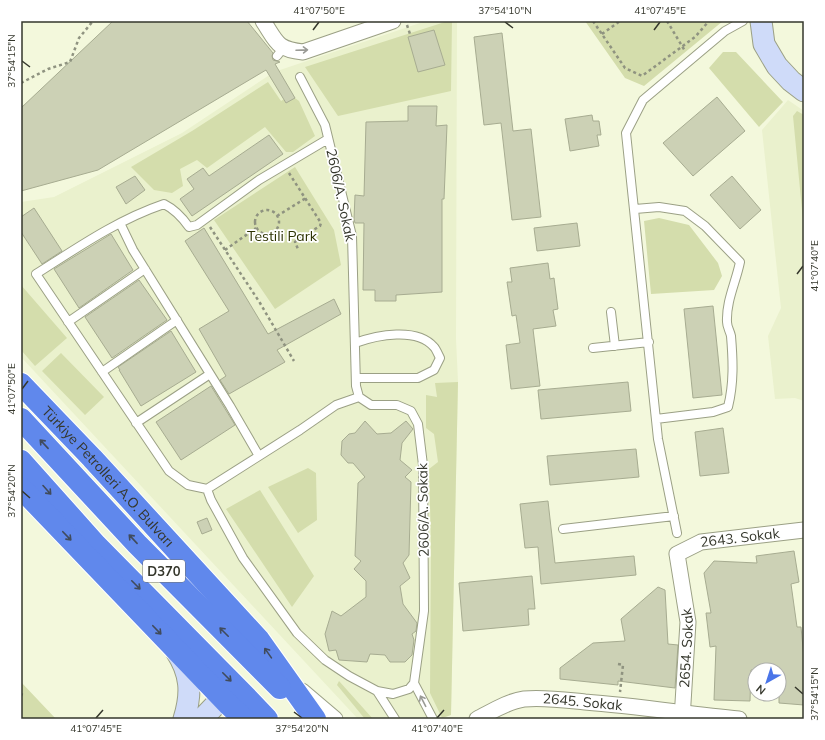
<svg xmlns="http://www.w3.org/2000/svg" width="825" height="740" font-family="Mulish,sans-serif">
	<style>
		.built { fill: #eaf1cd }
		.green { fill: #d4ddac }
		.building { fill: #ccd1b5; stroke: #a7ac91 }
		.lines { fill: none; stroke-linecap: round; stroke-linejoin: round }
		.lane-casing { stroke: #9ba085; stroke-width: 10 }
		.street-casing { stroke: #9ba085; stroke-width: 17 }
		.secondary-casing { stroke: #9ba085; stroke-width: 23 }
		.highway-casing { stroke: #fff; stroke-width: 24 }
		.path { stroke: #8f9380; stroke-width: 2.5; stroke-dasharray: 3 3; stroke-linecap: butt }
		.lane { stroke: #fff; stroke-width: 8 }
		.street { stroke: #fff; stroke-width: 15 }
		.secondary { stroke: #cfdbf9; stroke-width: 21 }
		.highway { stroke: #6088ec; stroke-width: 22 }
		.oneway { stroke: #9a9b96 }
		.oneway2 { stroke: #404b5c }
		.ticks { fill: none; stroke: #35372c; stroke-width: 1.5 }
		.labels { text-anchor: middle; stroke-width: 3.5; stroke-linejoin: round; paint-order: stroke }
		.shield { fill: #fff; stroke: #72736b; stroke-width: 1 }
		.shield-label { font-size: 13px; font-weight: bold; fill: #35372c }
		.street-label { font-size: 14px; fill: #35372c; stroke: #fff }
		.park-label { font-size: 14px; fill: #2c3200; stroke: #fff }
		.neatline { fill: none; stroke: #35372c; stroke-width: 1.5 }
		.ticks-label { font-size: 10px; text-anchor: middle; fill: #35372c }
	</style>
	<rect width="100%" height="100%" fill="#f3f8dc"/>
	<path class="built" d="M426,21H457L456,339L458,382L451,715L440,719H358L21,357V202L54,197L182,133L274,72Z
		M788,100L804,111V401L795,398L775,399L768,336L781,308L762,130Z"/>
	<path class="green" d="M448,21H452L451,91L338,116L305,67Z
		M585,21H723L644,86L625,78Z
		M723,52H736L783,102L759,127L709,68Z
		M268,82L281,101L291,95L299,101L315,136L293,152H286L265,127L207,168L197,160L180,169L183,186L172,193L154,190L131,167L192,131Z
		M797,111L804,115V231L793,116Z
		M295,167L334,230L341,265L275,309L214,220Z
		M659,218L689,225L718,263L722,276L714,290L651,294L644,221Z
		M21,285L67,338L35,366L21,350Z
		M61,353L104,397L85,415L42,371Z
		M458,382L451,715L442,718L430,693L431,541L429,469L438,462L434,434L426,428V395L437,397L435,383Z
		M308,468L316,473L317,520L298,533L268,487Z
		M260,490L314,576L292,607L226,509Z
		M339,681L373,719H365L337,685Z
		M21,682L56,719H21Z"/>
	<path class="building" d="M113,21H247L273,53L272,56L273,60L280,62L275,64L295,98L286,103L266,70L98,170L21,191V108Z
		M434,30L445,65L418,72L408,37Z
		M502,33L513,131L531,129L541,217L512,220L501,123L484,125L474,37Z
		M717,97L745,131L693,176L663,143Z
		M408,106H437L436,126L447,125L444,199H442V292L396,295V301H375V290H363L364,223H355L354,219L355,195L364,196L366,122L408,121Z
		M592,115L593,121H599L601,135H597L599,146L570,151L565,119Z
		M269,135L283,154L192,216L180,199L194,189L187,179L203,168L209,176Z
		M135,176L145,190L126,204L116,187Z
		M732,176L761,210L740,229L710,195Z
		M34,208L62,251L42,264L21,232V217Z
		M577,223L580,246L537,251L534,228Z
		M204,228L268,334L334,299L341,314L277,350L285,362L229,394L220,380L226,376L199,329L229,311L185,241Z
		M111,234L133,270L79,308L54,269Z
		M548,263L550,279L554,278L558,309L553,310L556,326L533,329L540,386L511,389L506,345L520,343L516,315L512,316L507,282H512L510,268Z
		M139,280L167,320L112,358L85,317Z
		M713,306L722,395L693,398L684,309Z
		M171,331L196,372L141,406L119,370H120L118,367Z
		M628,382L631,411L541,419L538,390Z
		M211,386L235,425L181,460L156,422Z
		M365,421L377,434L391,433L406,421L413,429L402,443L400,460L412,470L405,477L411,482L409,555L403,563L410,578L400,586L403,604L417,623L416,631L412,634L414,640L412,655L405,662H390L385,655L370,654L367,662L339,660L336,650L329,651L325,634L332,611L341,616L366,597V581L354,569L361,561L355,556L358,483L365,477L353,463H348L341,455L342,441L349,434L355,433Z
		M723,428L729,473L700,476L695,432Z
		M636,449L639,477L550,485L547,456Z
		M548,501L555,563L634,556L636,575L541,584L538,547L525,548L520,504Z
		M207,518L212,530L202,534L197,522Z
		M794,551L799,582L791,584L797,627H801L804,658V705L779,703V670H751L750,701L714,700L716,646L710,647L706,613H711L704,573L714,561L757,563L756,556Z
		M532,576L535,609H528L529,625L463,631L459,583Z
		M658,587L665,590L668,644L678,645L675,688L618,681V685L560,679V668L593,643L625,641L621,619Z"/>
	<g class="lines">
		<defs>
			<path id="lane" d="M277,56L281,51L279,46
				M328,139L259,180L197,225L189,227C182,217 174,209 164,204C117,220 77,248 36,274L169,471L188,485L207,489L300,430L336,405L359,397
				M635,209L659,207L685,211L705,226L740,262C736,282 726,301 727,322C727,327 730,331 731,336C733,360 734,383 728,407L713,412L656,419
				M120,223L133,250L230,406L259,456
				M611,312L615,346
				M68,322L145,269
				M355,343C377,335 417,327 434,347C436,349 438,354 440,358L434,370L418,378H356
				M593,348L649,342
				M102,372L177,320
				M136,423L210,374
				M207,489L211,500L243,558L297,633L325,660L349,676L377,691L393,694L409,689L414,683L424,611L423,465L418,424L411,411L397,405H371L359,397L356,386L352,236L325,125L300,77
				M563,529L674,516
				M677,533L658,439L626,133L643,100L725,31L743,21
				M414,683L433,719
				M377,691L395,719"/>
			<g id="street">
				<path d="M263,21C277,42 276,49 303,52L393,21"/>
				<path d="M302,691L335,719"/>
				<path id="s1" d="M477,719C491,712 508,701 524,699C544,697 565,700 585,702C637,706 688,714 739,719"/>
				<path id="s2" d="M682,719L688,622L677,554L701,542L804,530"/>
			</g>
			<path id="secondary" d="M761,21L764,44L777,66L791,81L804,91
				M176,651C191,674 192,693 184,719
				M202,719L222,698"/>
			<g id="highway">
				<path id="s3" d="M21,384L92,458L259,640L315,719"/>
				<path d="M21,419L137,544L280,688"/>
				<path d="M21,461L96,545L246,697L267,719"/>
				<path d="M21,488L228,704L244,719"/>
			</g>
		</defs>
		<use href="#lane" class="lane-casing"/>
		<use href="#street" class="street-casing"/>
		<use href="#secondary" class="secondary-casing"/>
		<use href="#highway" class="highway-casing"/>
		<path class="path" d="M593,21L625,68L642,76L695,37L709,21
			M667,21L685,51
			M407,25L410,34
			M602,34L620,21
			M21,83L48,69L70,62L79,38L93,21
			M289,173L321,223L320,226L297,240L295,242L298,249
			M255 222a12 12 0 1 1 24 0a12 12 0 1 1-24 0Z
			M277,216L306,198
			M210,227L260,303L294,361
			M225,250L256,228
			M618,664L623,665L620,692
			M21,696L23,691"/>
		<use href="#lane" class="lane"/>
		<use href="#street" class="street"/>
		<use href="#secondary" class="secondary"/>
		<use href="#highway" class="highway"/>
	</g>
	<defs><path id="oneway-shaft" d="M-6 0H5M1.5-3L5.5 0L1.5 3" fill="none" stroke-width="1.6" stroke-linecap="round" stroke-linejoin="round"/></defs>
	<g class="oneway">
		<use href="#oneway-shaft" transform="translate(302 50) rotate(-2)"/>
		<use href="#oneway-shaft" transform="translate(423 701) rotate(-117)"/>
	</g>
	<g class="oneway2">
		<use href="#oneway-shaft" transform="translate(44 444) rotate(-133)"/>
		<use href="#oneway-shaft" transform="translate(47 490) rotate(48)"/>
		<use href="#oneway-shaft" transform="translate(67 536) rotate(46)"/>
		<use href="#oneway-shaft" transform="translate(133 539) rotate(-133)"/>
		<use href="#oneway-shaft" transform="translate(136 585) rotate(45)"/>
		<use href="#oneway-shaft" transform="translate(157 630) rotate(46)"/>
		<use href="#oneway-shaft" transform="translate(224 632) rotate(-135)"/>
		<use href="#oneway-shaft" transform="translate(268 653) rotate(-125)"/>
		<use href="#oneway-shaft" transform="translate(227 677) rotate(45)"/>
	</g>
	<path class="ticks" d="M505,22L513,28M313,30L319,22M654,30L660,22M22,61L30,67M797,274L803,266M22,389L28,381M22,491L30,498M795,687L803,694M294,712L302,718M96,718L103,710M437,718L444,710"/>
	<g class="labels">
		<rect class="shield" x="143" y="560" width="42" height="22" rx="3"/>
		<g class="shield-label">
			<text x="164" y="576">D370</text>
		</g>
		<g class="street-label">
			<text transform="translate(341 195) rotate(78)" y="5">2606/A. Sokak</text>
			<text dy="5" stroke="none"><textPath href="#s3" startOffset="127">Türkiye Petrolleri A.O. Bulvarı</textPath></text>
			<text transform="translate(423 510) rotate(-91)" y="5">2606/A. Sokak</text>
			<text dy="5" stroke="none"><textPath href="#s2" startOffset="232">2643. Sokak</textPath></text>
			<text dy="5" stroke="none"><textPath href="#s2" startOffset="71">2654. Sokak</textPath></text>
			<text dy="5" stroke="none"><textPath href="#s1" startOffset="110">2645. Sokak</textPath></text>
		</g>
		<g class="park-label">
			<text x="282" y="241">Testili Park</text>
		</g>
	</g>
	<rect width="825" height="740" fill="none" stroke="#ffffff" stroke-width="44"/>
	<g transform="translate(767 682) rotate(219)"><circle r="19" fill="#ffffff" stroke="#aeafab"/>
	<path d="M0-3L7 15L0 10L-7 15Z" fill="#4a75e8"/>
	<text y="-6" font-size="11" font-weight="bold" text-anchor="middle" fill="#35372c">N</text>
	</g>
	<rect x="22" y="22" width="781" height="696" class="neatline"/>
	<g class="ticks-label">
		<text x="319" y="14">41°07'50"E</text>
		<text x="505" y="14">37°54'10"N</text>
		<text x="660" y="14">41°07'45"E</text>
		<text transform="translate(11 61) rotate(-90)" y="4">37°54'15"N</text>
		<text transform="translate(814 266) rotate(-90)" y="4">41°07'40"E</text>
		<text transform="translate(11 389) rotate(-90)" y="4">41°07'50"E</text>
		<text transform="translate(11 491) rotate(-90)" y="4">37°54'20"N</text>
		<text transform="translate(814 694) rotate(-90)" y="4">37°54'15"N</text>
		<text x="96" y="732">41°07'45"E</text>
		<text x="302" y="732">37°54'20"N</text>
		<text x="437" y="732">41°07'40"E</text>
	</g>
</svg>
